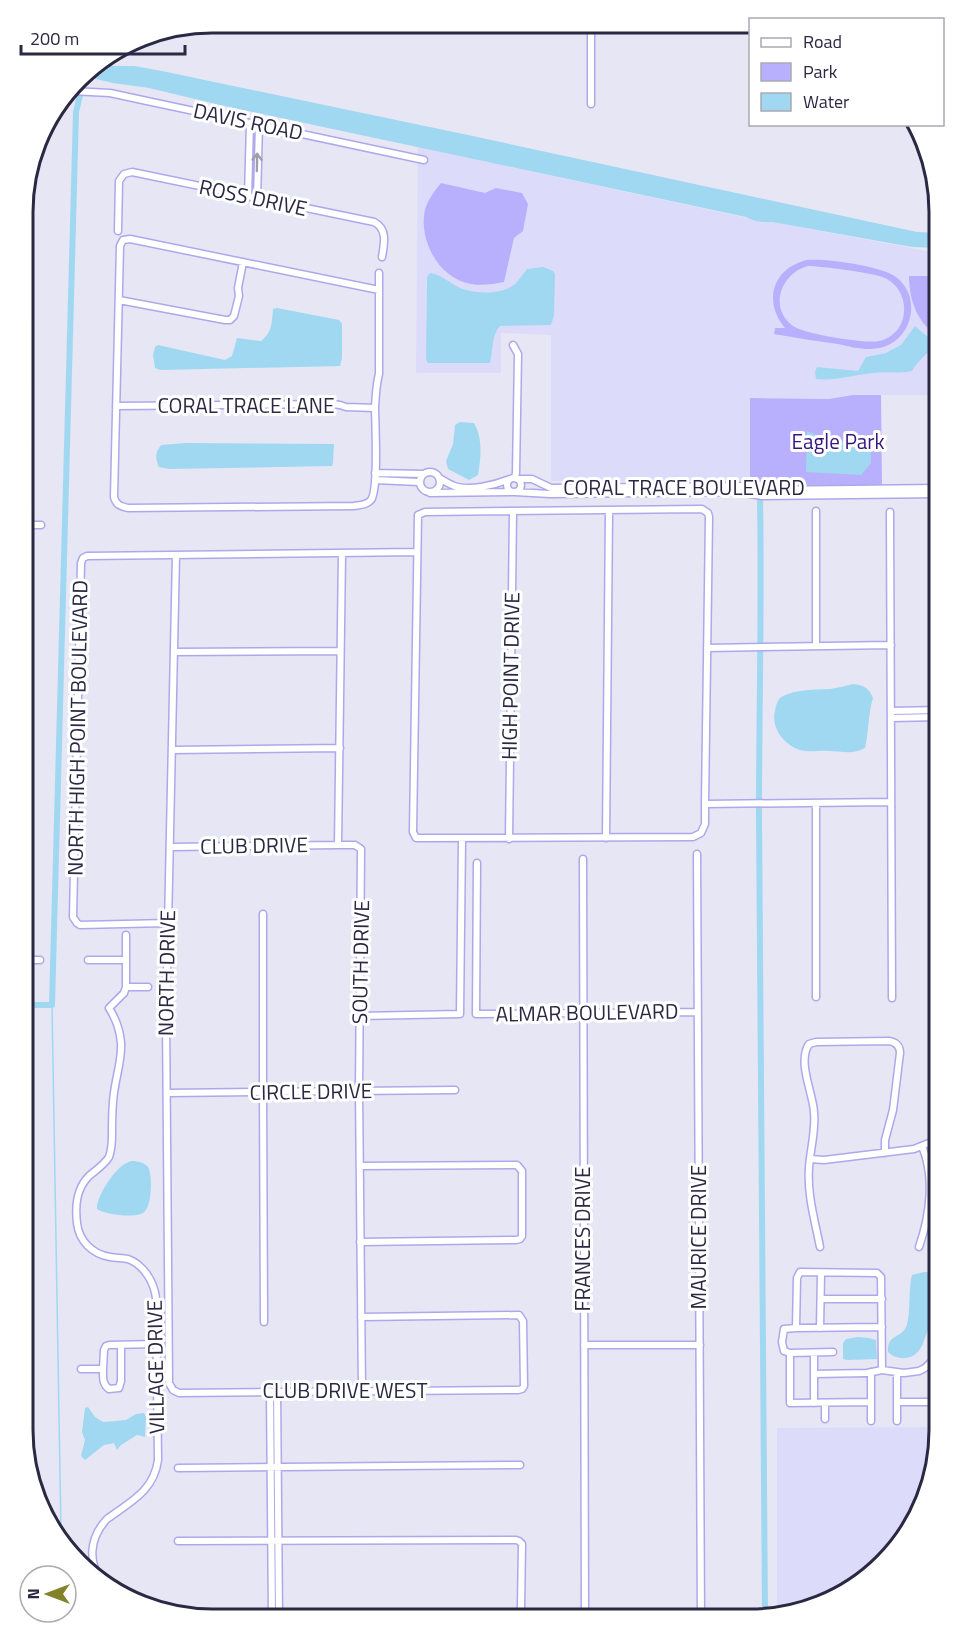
<svg xmlns="http://www.w3.org/2000/svg" width="962" height="1642" font-family="'Titillium Web',sans-serif">
	<style>
		.built { fill: #dddbfa }
		.green { fill: #b8b0fc; fill-rule: evenodd }
		.water { fill: #a1d8f1 }
		.lines { fill: none; stroke-linecap: round; stroke-linejoin: round }
		.stream { stroke: #a1d8f1; stroke-width: 1.5 }
		.canal { stroke: #a1d8f1; stroke-width: 6 }
		.minor-casing { stroke: #aea8eb; stroke-width: 9 }
		.minor { stroke: #fff; stroke-width: 6 }
		.oneway { stroke: #a09eaa }
		.labels { text-anchor: middle; stroke-width: 6; stroke-linejoin: round; paint-order: stroke }
		.street-label { font-size: 21px; fill: #2b2843; stroke: #fff }
		.park-label { font-size: 21px; fill: #36187d; stroke: #fff }
		.rim { fill: none; stroke: #2b2843; stroke-width: 3 }
	</style>
	<rect width="100%" height="100%" fill="#e6e6f4"/>
	<path class="built" d="M418,147L747,218L751,220L764,223L772,222L927,251H939V395H853L829,399L751,398L750,481H551V335L501,333V373H416Z
		M939,1427V1443L929,1491L901,1545L822,1605L777,1614V1428Z"/>
	<path class="green" d="M441,183L485,193L496,188L522,193L528,204L523,231L514,238L504,282C493,284 483,286 471,284C441,279 421,245 424,216C425,203 433,193 441,183Z
		M807,260C825,258 882,266 896,277C923,297 912,342 879,348C866,351 851,347 838,344C817,341 796,338 774,334L775,328H785C763,302 772,268 807,260ZM808,266C821,266 874,273 885,278C904,287 910,312 898,329C893,335 886,340 879,341C866,344 804,334 793,326C768,308 781,273 808,266Z
		M909,276H939V337C918,324 909,301 909,276Z
		M853,395H881L882,485L759,488L750,485V398L829,399Z"/>
	<path class="water" d="M101,61L114,66H134L162,71L468,135L917,232L939,233V248L912,247L772,222C763,223 754,222 746,217L220,105L149,88L113,83L92,78L79,80L87,70Z
		M543,267L553,271L555,274L554,316L551,325L500,326C491,336 493,351 490,363H428L426,360L427,283V277L430,273C440,274 450,283 460,288C474,294 503,295 515,284C519,280 523,274 527,269Z
		M277,308L339,320L342,324V358L340,366L160,370L155,368L153,355L155,347L158,345L225,360L232,356L237,338L261,341C272,333 272,322 273,309Z
		M915,326L936,344L937,347C926,353 919,360 912,371C900,374 886,371 873,373C853,375 836,381 816,379L815,372L817,367L858,371L866,357L886,353L901,345Z
		M460,422L474,423C483,439 481,457 478,475L469,480L448,469L446,461L453,444L455,425Z
		M807,431L831,441L870,442L871,463L861,475L806,472Z
		M186,443L334,444L333,463L332,466L169,469L159,467C155,458 155,453 161,445Z
		M853,684C864,685 869,688 873,698C868,714 869,731 865,748C853,755 842,751 828,751C821,750 813,752 805,751C787,749 770,729 775,711C776,705 778,698 783,696C798,689 815,690 830,689C837,688 845,686 853,684Z
		M131,1161C137,1161 144,1162 148,1167C153,1175 152,1208 143,1213C134,1218 106,1215 97,1209C96,1198 112,1173 122,1166C122,1165 130,1161 131,1161Z
		M924,1272H939V1316C937,1318 934,1320 932,1323C923,1335 925,1355 906,1358C900,1359 893,1357 888,1352C887,1334 900,1339 906,1327C911,1317 908,1289 912,1275Z
		M858,1337L869,1338L876,1340L877,1359L847,1360L843,1359V1343L846,1339Z
		M88,1407L95,1417L103,1422L126,1420L136,1414L144,1413L146,1417L145,1437L137,1435L121,1445L117,1450L114,1443L104,1445L85,1460L81,1456L85,1440L82,1432L85,1408Z"/>
	<g class="lines">
		<path class="stream" d="M52,1005L61,1533"/>
		<path class="canal" d="M81,85L83,75
			M760,498C762,603 759,708 759,813C760,1081 763,1349 765,1616
			M23,1005H52L76,112L80,95"/>
		<defs>
			<path id="minor" d="M591,24V104
				M71,91L110,93L147,101L424,160
				M248,197L250,123
				M257,199L259,124
				M118,231L119,181L124,174L132,172L374,222C388,229 384,244 382,257
				M379,290L130,239L123,240L120,246L114,497C116,505 120,506 128,508L354,506C360,505 367,505 371,500C379,489 375,423 375,406C376,395 376,385 379,374V273
				M119,300L225,320H230L234,316L239,296L238,288L243,262
				M513,345L518,354L516,473L515,478
				M116,406L333,404L340,405L346,407L375,408
				M420 482a10 10 0 1 1 20 0a10 10 0 1 1-20 0Z
				M375,473L424,474
				M439,478C443,480 447,483 452,485C468,492 495,485 510,479
				M507 485a7 7 0 1 1 14 0a7 7 0 1 1-14 0Z
				M517,479H532L551,488L740,486L768,490L939,488
				M375,480L419,482
				M515,492L550,494L739,492L762,496L939,494
				M430,493L513,492
				M702,509L708,513L709,517L705,804V824L701,833L693,837L416,838L413,832L418,515L425,512Z
				M816,511V646
				M890,512L892,998
				M25,525H41
				M176,555L166,1018L169,1383L173,1390L179,1393L518,1390L522,1389L524,1386L523,1321L519,1315L361,1317
				M707,648L891,645
				M174,652L340,651
				M23,695V668
				M891,711L939,710
				M891,718L939,717
				M172,750L340,748
				M816,803V997
				M705,804L891,802
				M606,838L609,511
				M509,839L513,512
				M338,845L342,553
				M170,847L338,845H355L361,849L359,1091L362,1391
				M697,854L701,1619
				M583,859L585,1619
				M477,863L476,1014L698,1012
				M263,914V1092L264,1322
				M168,923L80,925L77,923L73,917L81,563L83,558L87,556L417,552
				M23,960H40
				M88,960H126
				M126,987H148
				M360,1016L460,1014L462,839
				M167,1093L455,1090
				M810,1159L824,1160L914,1149L939,1139
				M360,1166L517,1165L522,1171V1236L520,1239L516,1240L360,1242
				M820,1247C815,1221 807,1195 809,1168C810,1150 816,1131 814,1112C813,1093 797,1062 809,1044L816,1042L889,1041C896,1042 900,1046 900,1053L893,1110L885,1140V1153
				M919,1247C930,1215 935,1177 922,1146
				M821,1299H882
				M796,1328L797,1278L800,1272L877,1273L881,1277L882,1370
				M820,1328L821,1274
				M584,1345H700
				M790,1353L833,1352
				M814,1353V1403
				M81,1369H103L104,1350L106,1346L109,1345L157,1344
				M103,1369C103,1377 102,1384 109,1389L119,1388L121,1381V1345
				M871,1372V1402L790,1403V1353L784,1351L782,1342L784,1329L796,1328L882,1327
				M897,1373V1402H939
				M814,1374L867,1373L882,1370L904,1373L919,1371L925,1368L931,1362L936,1355L939,1341
				M270,1391L272,1618
				M277,1391L279,1618
				M871,1402V1421
				M897,1402V1421
				M825,1403V1419
				M178,1468L520,1465
				M178,1541L516,1540L519,1541L522,1544L521,1607L519,1612L513,1615L186,1617
				M104,1584C87,1564 89,1538 107,1519C130,1502 154,1491 158,1460L156,1298C154,1282 144,1265 128,1259C122,1258 116,1258 110,1257C92,1254 79,1241 77,1223C75,1206 76,1189 89,1176C96,1170 104,1165 109,1157C112,1149 112,1142 112,1134C112,1120 112,1106 114,1093C116,1076 122,1060 121,1043C120,1030 116,1019 109,1008L124,993L126,987V935"/>
		</defs>
		<use href="#minor" class="minor-casing"/>
		<use href="#minor" class="minor"/>
	</g>
	<defs><path id="oneway-shaft" d="M-6 0H5M1.5-3L5.5 0L1.5 3" fill="none" stroke-width="1.6" stroke-linecap="round" stroke-linejoin="round" transform="scale(1.5)"/></defs>
	<use class="oneway" href="#oneway-shaft" transform="translate(257 162) rotate(-89)"/>
	<g class="labels">
		<g class="street-label">
			<text transform="translate(248 122) rotate(12)" y="7">DAVIS ROAD</text>
			<text transform="translate(253 198) rotate(12)" y="7">ROSS DRIVE</text>
			<text x="246" y="413">CORAL TRACE LANE</text>
			<text x="684" y="495">CORAL TRACE BOULEVARD</text>
			<text transform="translate(511 676) rotate(-89)" y="7">HIGH POINT DRIVE</text>
			<text transform="translate(78 728) rotate(-89)" y="7">NORTH HIGH POINT BOULEVARD</text>
			<text transform="translate(254 846) rotate(-1)" y="7">CLUB DRIVE</text>
			<text transform="translate(361 962) rotate(-89)" y="7">SOUTH DRIVE</text>
			<text transform="translate(167 973) rotate(-89)" y="7">NORTH DRIVE</text>
			<text transform="translate(587 1013) rotate(-1)" y="7">ALMAR BOULEVARD</text>
			<text transform="translate(311 1092) rotate(-1)" y="7">CIRCLE DRIVE</text>
			<text transform="translate(699 1237) rotate(-90)" y="7">MAURICE DRIVE</text>
			<text transform="translate(583 1239) rotate(-90)" y="7">FRANCES DRIVE</text>
			<text transform="translate(156 1367) rotate(-91)" y="7">VILLAGE DRIVE</text>
			<text x="345" y="1398">CLUB DRIVE WEST</text>
		</g>
		<g class="park-label">
			<text x="838" y="449">Eagle Park</text>
		</g>
	</g>
	<path d="M0 0H962V1642H0ZM212 33H750A179 179 0 0 1 929 212V1430A179 179 0 0 1 750 1609H212A179 179 0 0 1 33 1430V212A179 179 0 0 1 212 33Z" fill="#fff" fill-rule="evenodd"/>
	<path class="rim" d="M212 33H750A179 179 0 0 1 929 212V1430A179 179 0 0 1 750 1609H212A179 179 0 0 1 33 1430V212A179 179 0 0 1 212 33Z"/>
	<rect x="749" y="18" width="195" height="108" fill="#ffffff" stroke="#aaa9b4" stroke-width="1.5"/>
	<rect x="761" y="38" width="30" height="9" fill="#ffffff" stroke="#aaa9b4" stroke-width="1.5"/>
	<text x="803" y="48" font-size="18" fill="#2b2843">Road</text>
	<rect x="761" y="63" width="30" height="18" fill="#b8b0fc" stroke="#aaa9b4" stroke-width="1.5"/>
	<text x="803" y="78" font-size="18" fill="#2b2843">Park</text>
	<rect x="761" y="93" width="30" height="18" fill="#a1d8f1" stroke="#aaa9b4" stroke-width="1.5"/>
	<text x="803" y="108" font-size="18" fill="#2b2843">Water</text>
	<g transform="translate(48 1594) rotate(270)"><circle r="28" fill="#ffffff" stroke="#aaa9b4" stroke-width="1.5"/>
	<path d="M0-4.5L10 22L0 15L-10 22Z" fill="#83822a"/>
	<text y="-9" font-size="16" font-weight="bold" text-anchor="middle" fill="#2b2843">N</text>
	</g>
	<path d="M21 45v9h164v-9" fill="none" stroke="#2b2843" stroke-width="3"/>
	<text x="30" y="45" font-size="18" fill="#2b2843" stroke="#ffffff" stroke-width="4.5" paint-order="stroke">200 m</text>
</svg>
